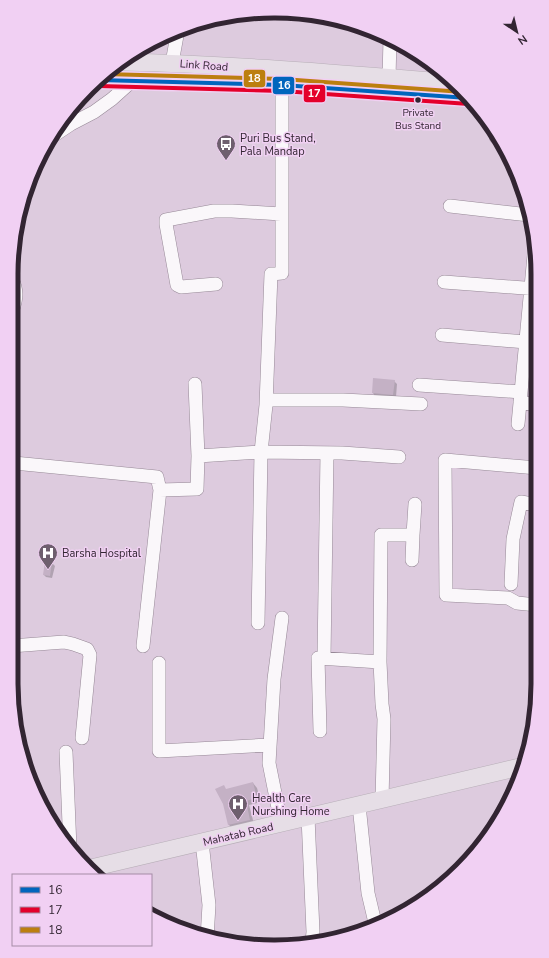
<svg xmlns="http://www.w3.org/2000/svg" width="549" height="958" font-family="'Nunito Sans',sans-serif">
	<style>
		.shadow { fill: #0003 }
		.building { fill: #c4b1c5 }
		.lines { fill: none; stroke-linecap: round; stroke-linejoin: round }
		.minor-casing { stroke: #968896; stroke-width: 14 }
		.major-casing { stroke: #b7aeb7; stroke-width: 18 }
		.minor { stroke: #faf7fa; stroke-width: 13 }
		.major { stroke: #e6dee6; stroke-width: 17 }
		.bus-1-casing { stroke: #f1d0f3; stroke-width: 7 }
		.bus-2-casing { stroke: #f1d0f3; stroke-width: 7 }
		.bus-3-casing { stroke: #f1d0f3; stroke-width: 7 }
		.bus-1 { stroke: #0065bd; stroke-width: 4 }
		.bus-2 { stroke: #e4002b; stroke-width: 4 }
		.bus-3 { stroke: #bc7f0f; stroke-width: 4 }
		.bus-dot { fill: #322532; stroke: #f1d0f3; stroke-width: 1.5 }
		.labels { text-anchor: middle; stroke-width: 3; stroke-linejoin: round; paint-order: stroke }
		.bus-label { font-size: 10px; fill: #322532; stroke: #f1d0f3 }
		.street-label { font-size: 11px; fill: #322532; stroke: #f1d0f3 }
		.poi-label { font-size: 11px; fill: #322532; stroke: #f1d0f3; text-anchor: start }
		.rim { fill: none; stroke: #322532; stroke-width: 5 }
		.line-badge { stroke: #f1d0f3; stroke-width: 1.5 }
		.badge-label { font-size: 11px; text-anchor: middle; font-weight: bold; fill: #fff }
	</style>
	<rect width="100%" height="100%" fill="#ddcbde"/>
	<path class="shadow" d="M374,379L394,381L397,384L396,397L375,396L373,393Z
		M46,562L52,563L55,566L52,578L46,577L44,575Z
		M253,783L257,788L261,802L249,805L254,824L233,829L229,825L224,803L227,790Z"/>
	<path class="building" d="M373,378L395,380L393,395L372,393Z
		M45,561L52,562L50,576L43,575Z
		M253,782L257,798L246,801L250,820L228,825L223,804L215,789L224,785L226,789Z"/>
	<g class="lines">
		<defs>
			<path id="minor" d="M172,63L178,30
				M389,78L390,39
				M496,137H499
				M50,138L71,124L94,112L112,99L132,81
				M450,206L529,215
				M444,282L537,289
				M216,284L181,287L177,285L166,224V220L214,211H232L281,214
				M12,310L13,309C17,297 17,290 12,279
				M442,335L526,342
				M524,362H537
				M195,384L198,456
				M419,385L521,392
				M267,400H343L421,404
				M520,402L537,405
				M518,424L535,245
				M11,461L14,463L157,477L160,490
				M537,468L445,460L446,595L508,598L517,603L537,605
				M413,535L415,504
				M511,584L513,539L521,502L537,505
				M258,623L261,452L266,405L271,274L282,273V85
				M11,646L64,642L73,644L87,649L90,655L82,738
				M143,646L160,490L197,489L198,456L261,452L342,453L399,457
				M324,658L327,453
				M380,662L381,535H413L412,560
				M159,663V751L270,745
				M320,731L318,658L380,662L382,704L384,719L382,800
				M66,752L70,848
				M359,805L368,893L376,927
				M308,817L313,932L312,942
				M281,823L269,763L274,679L282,618
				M202,842L209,905L207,938"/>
			<path id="major" d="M120,62C232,64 343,74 455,83
				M99,80L132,81L282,85L469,98
				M91,868L524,766"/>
		</defs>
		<use href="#minor" class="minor-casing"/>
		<use href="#major" class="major-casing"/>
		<use href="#minor" class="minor"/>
		<use href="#major" class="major"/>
		<defs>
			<path id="bus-1" d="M99,80L282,85L468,98"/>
			<path id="bus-2" d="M99,86L282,91L469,104"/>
			<path id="bus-3" d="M105,74L282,79L463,92"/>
		</defs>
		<use href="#bus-1" class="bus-1-casing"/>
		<use href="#bus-2" class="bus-2-casing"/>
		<use href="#bus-3" class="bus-3-casing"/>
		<use href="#bus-1" class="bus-1"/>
		<use href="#bus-2" class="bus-2"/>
		<use href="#bus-3" class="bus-3"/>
	</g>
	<defs>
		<symbol id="bus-pin" viewBox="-11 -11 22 30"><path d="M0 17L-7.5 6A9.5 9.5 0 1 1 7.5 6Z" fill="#6e5f6e" stroke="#f1d0f3"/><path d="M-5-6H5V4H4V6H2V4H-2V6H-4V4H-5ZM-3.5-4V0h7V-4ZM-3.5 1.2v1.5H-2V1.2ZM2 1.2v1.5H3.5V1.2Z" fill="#fff"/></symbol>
		<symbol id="hospital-pin" viewBox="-11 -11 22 30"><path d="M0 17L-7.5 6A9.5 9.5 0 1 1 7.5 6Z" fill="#6e5f6e" stroke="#f1d0f3"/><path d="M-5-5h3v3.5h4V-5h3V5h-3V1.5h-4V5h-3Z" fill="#fff"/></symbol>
	</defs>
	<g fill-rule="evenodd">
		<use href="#bus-pin" x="215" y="133" width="22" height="30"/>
		<use href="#hospital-pin" x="37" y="542" width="22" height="30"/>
		<use href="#hospital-pin" x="227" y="793" width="22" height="30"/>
	</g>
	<circle class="bus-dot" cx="418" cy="100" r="3.5"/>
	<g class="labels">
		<g class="bus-label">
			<text x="418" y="116">Private<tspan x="418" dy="13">Bus Stand</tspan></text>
		</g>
		<g class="street-label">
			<text transform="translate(204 65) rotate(4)" y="4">Link Road</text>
			<text transform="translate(238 834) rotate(-13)" y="4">Mahatab Road</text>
		</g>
		<g class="poi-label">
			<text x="240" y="142">Puri Bus Stand,<tspan x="240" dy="13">Pala Mandap</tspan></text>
			<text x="62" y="557">Barsha Hospital</text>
			<text x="252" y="802">Health Care<tspan x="252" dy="13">Nurshing Home</tspan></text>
		</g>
	</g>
	<path d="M0 0H549V958H0ZM274 18H275A256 256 0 0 1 531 274V684A256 256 0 0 1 275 940H274A256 256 0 0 1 18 684V274A256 256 0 0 1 274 18Z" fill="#f1d0f3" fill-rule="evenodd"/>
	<path class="rim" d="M274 18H275A256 256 0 0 1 531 274V684A256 256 0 0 1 275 940H274A256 256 0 0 1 18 684V274A256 256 0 0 1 274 18Z"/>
	<g class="line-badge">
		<rect x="243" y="69" width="23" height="19" rx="4" fill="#bc7f0f"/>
		<rect x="272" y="76" width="23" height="19" rx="4" fill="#0065bd"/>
		<rect x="303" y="84" width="23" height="19" rx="4" fill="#e4002b"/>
	</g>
	<g class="badge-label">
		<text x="254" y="82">18</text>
		<text x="284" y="89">16</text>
		<text x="314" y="97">17</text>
	</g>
	<rect x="12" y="874" width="140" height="72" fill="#f1d0f3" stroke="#a58ca6"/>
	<rect x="20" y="887" width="20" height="6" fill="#0065bd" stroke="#a58ca6"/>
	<text x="48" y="894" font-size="12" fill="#322532">16</text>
	<rect x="20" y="907" width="20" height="6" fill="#e4002b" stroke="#a58ca6"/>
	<text x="48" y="914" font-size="12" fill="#322532">17</text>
	<rect x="20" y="927" width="20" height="6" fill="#bc7f0f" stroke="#a58ca6"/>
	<text x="48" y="934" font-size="12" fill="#322532">18</text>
	<g transform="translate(517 32) rotate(145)" stroke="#f1d0f3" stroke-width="3" paint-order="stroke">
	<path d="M0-3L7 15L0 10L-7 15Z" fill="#322532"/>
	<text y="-6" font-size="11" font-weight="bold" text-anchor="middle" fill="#322532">N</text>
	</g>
</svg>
